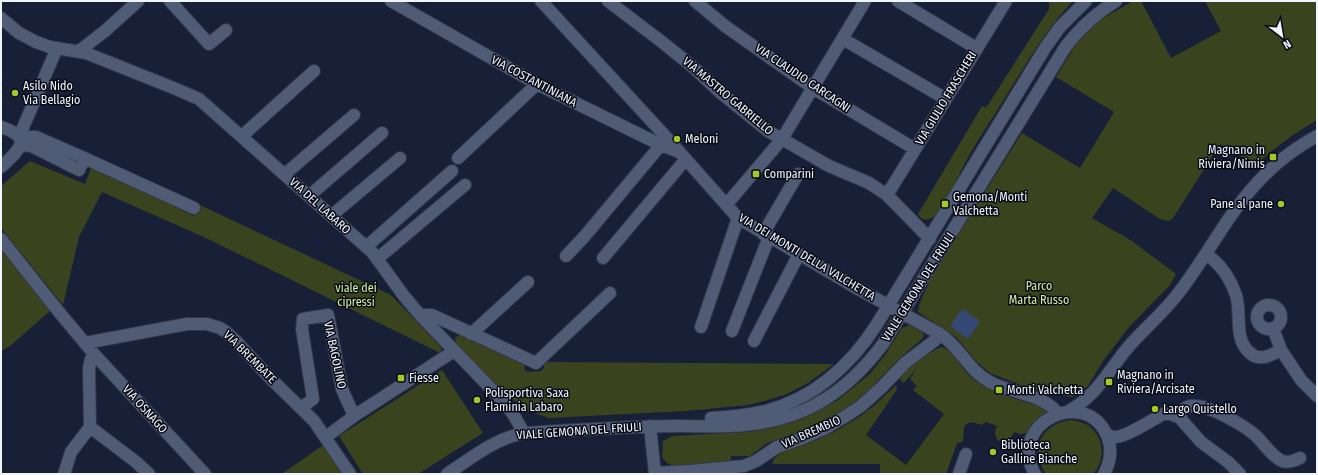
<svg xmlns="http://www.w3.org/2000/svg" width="1318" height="475" font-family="'Fira Sans Condensed',sans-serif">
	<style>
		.green { fill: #39441f }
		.water { fill: #354775 }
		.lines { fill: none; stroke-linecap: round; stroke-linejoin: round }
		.minor-casing { stroke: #33384a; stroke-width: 14 }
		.minor { stroke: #505c76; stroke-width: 12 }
		.poi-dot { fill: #a3c927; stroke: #060a14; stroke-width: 1.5 }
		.labels { text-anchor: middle; stroke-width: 3; stroke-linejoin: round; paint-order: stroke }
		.street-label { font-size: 12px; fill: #f1f5ff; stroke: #060a14 }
		.poi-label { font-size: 12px; fill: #f1f5ff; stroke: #060a14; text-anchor: start }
		.park-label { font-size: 12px; fill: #d5ef9c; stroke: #060a14 }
	</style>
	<rect width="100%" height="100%" fill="#172037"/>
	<path class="green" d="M1049,1H1073C1047,28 1028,61 1008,93C994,116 978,139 965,163C957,178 951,195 942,209C937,217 924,225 918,214L982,106L986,108L1049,9Z
		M1133,1H1141L1171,58L1221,31L1205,1H1317V120C1295,133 1275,147 1256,165L1220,144L1173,218L1169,221L1160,219L1113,188L1092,218L1132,241L1176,274L1170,285L1129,327L1103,361L1088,386L1072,397L1052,394L1028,388L990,373L976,361L956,337L918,312L919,305L932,276L1022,133L1080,168L1114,112L1056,77L1076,44L1098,21Z
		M30,161L85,184L92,166L194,216L200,205L391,295L442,348L440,353L206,238L102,192L79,237L63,305L1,228V186Z
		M1,246L51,308L50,311L10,346L1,351Z
		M909,325L921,331L924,335L923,338L901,357L867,392L846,409L814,427L767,443L750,456H731V463L674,466L667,463L662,457L663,441L672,436L746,432L772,428L802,419L838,400L870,374L885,355L902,328Z
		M460,333L524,363L525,371L529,372L541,371L544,368V362L834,364L808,383L787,394L768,400L748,405L686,411L549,418L527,410L515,401L497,386L457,347L455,339Z
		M941,347C951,348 963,370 971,377C993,395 1023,400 1050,410L1051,414L1041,418L1028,433L1020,434L1014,432L1009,441C1000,444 995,440 995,431L997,426L986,422L982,425C974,423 970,420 964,427L963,442L957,443L946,474H880V464H772L774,459L780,453L819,439L836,431L859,417L874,406L896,385L897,388L896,391L866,435L906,465L944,414L913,390L917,386L910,379L918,367L904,383L899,379C911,365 924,355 941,347Z
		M442,370L483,433L418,474H363L339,436Z
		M1071,420C1077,421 1083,422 1089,426C1104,437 1106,461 1093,474H1046C1029,449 1041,424 1071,420Z
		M323,445L343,474H282Z"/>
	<path class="water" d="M962,309L980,321L968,339L950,326Z"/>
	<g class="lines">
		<defs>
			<path id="minor" d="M170,1L209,44L226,30
				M391,1L537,84L661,145L679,152
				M541,1L667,138L738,218L853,286L940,334C961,348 968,370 990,382C1010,393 1045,394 1058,414
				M608,1L662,42L693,67L721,93L768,131L829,166L869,183L887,195L930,239
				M695,1L725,26L813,88L915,149
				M898,1L976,48
				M1,18L19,33L36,42L50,47L86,53L176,89L199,99L372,252L404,296L420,315L502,400L513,414L524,433
				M843,39L946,99
				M79,51L105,31L138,1
				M1,127C35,138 18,151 1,167
				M242,136L314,71
				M21,145L31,146L79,170L84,158L36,137H19L57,48
				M84,158L194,208
				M458,158L537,84
				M285,174L354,115
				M887,195L1006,1
				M309,196L382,133
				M726,205L782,139L865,1
				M331,216L400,158
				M763,234L798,174
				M1,239L59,312L94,354L205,474
				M366,247L452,171
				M1206,254C1221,264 1230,278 1236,295C1242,314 1233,339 1250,353C1260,362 1271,355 1281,350
				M566,256L584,237L665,140
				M603,258L686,159
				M377,259L465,185
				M1257 317a12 12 0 1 1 24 0a12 12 0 1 1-24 0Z
				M420,315H432L536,363L610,293
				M701,327L738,218
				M1273,328L1281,350L1301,380L1317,396
				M732,331L769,237
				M471,334L528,282
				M754,341L799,254
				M85,343L187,324H207L220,328L226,332L236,341L270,378L314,421L350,474
				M301,408L313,399L302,329L303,319L328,315L342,389L354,416
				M1067,412C1094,398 1107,374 1125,351C1142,330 1164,313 1180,291C1207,256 1227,215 1257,183C1274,164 1295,148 1317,136
				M1179,417C1181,410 1187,405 1195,406C1211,406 1243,425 1255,435C1264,443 1271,456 1282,461C1288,463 1294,461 1300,458
				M711,418C729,417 748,415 766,411C814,398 851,365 877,324L1045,48L1060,27L1086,1
				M650,426L655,474
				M90,427L136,462L149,474
				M1106,434C1109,436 1112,437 1115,437C1126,437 1152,420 1163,414H1170L1179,417L1201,442L1228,462L1240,474
				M326,437L354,416L454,351
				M655,473L690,471L744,466L756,461L777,447L800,439L824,429L846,416L861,406L882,387L905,363L934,341L940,334
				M64,474L71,452L90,427L89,368L91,359L94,354
				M447,474C470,459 493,440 520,434C539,431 558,431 577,430C612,428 646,426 680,426C704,426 729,428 753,424C810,417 849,389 883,344L1066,46C1080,28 1096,13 1116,1
				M959,474L966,454
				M1035,474C1005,423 1088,384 1108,438C1112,450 1110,463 1104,474"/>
		</defs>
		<use href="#minor" class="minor-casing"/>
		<use href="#minor" class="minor"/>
	</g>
	<g class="poi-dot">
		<circle cx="15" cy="93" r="4"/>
		<circle cx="677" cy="139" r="4"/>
		<rect x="1269" y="153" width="8" height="8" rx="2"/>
		<rect x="752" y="170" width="8" height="8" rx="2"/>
		<rect x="941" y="200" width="8" height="8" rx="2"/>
		<circle cx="1281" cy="204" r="4"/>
		<rect x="397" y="374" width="8" height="8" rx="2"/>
		<rect x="1105" y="378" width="8" height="8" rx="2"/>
		<rect x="995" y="386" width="8" height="8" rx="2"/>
		<circle cx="477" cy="400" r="4"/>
		<circle cx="1155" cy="409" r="4"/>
		<circle cx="993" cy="452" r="4"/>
	</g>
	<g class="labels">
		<g class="street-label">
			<text transform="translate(803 78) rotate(34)" y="4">VIA CLAUDIO CARCAGNI</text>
			<text transform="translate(534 81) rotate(28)" y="4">VIA COSTANTINIANA</text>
			<text transform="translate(728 96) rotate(40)" y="4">VIA MASTRO GABRIELLO</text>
			<text transform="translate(946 98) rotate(-59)" y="4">VIA GIULIO FRASCHERI</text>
			<text transform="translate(320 206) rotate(42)" y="4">VIA DEL LABARO</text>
			<text transform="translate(807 257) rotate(31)" y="4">VIA DEI MONTI DELLA VALCHETTA</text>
			<text transform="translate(918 287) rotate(-58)" y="4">VIALE GEMONA DEL FRIULI</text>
			<text transform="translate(335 355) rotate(78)" y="4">VIA BAGOLINO</text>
			<text transform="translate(250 357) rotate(45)" y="4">VIA BREMBATE</text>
			<text transform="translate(145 409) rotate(48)" y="4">VIA OSNAGO</text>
			<text transform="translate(579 431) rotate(-4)" y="4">VIALE GEMONA DEL FRIULI</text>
			<text transform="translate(811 432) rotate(-24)" y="4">VIA BREMBIO</text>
		</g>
		<g class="poi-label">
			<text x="23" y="90">Asilo Nido<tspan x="23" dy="14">Via Bellagio</tspan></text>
			<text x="685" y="143">Meloni</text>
			<text x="1265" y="154" text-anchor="end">Magnano in<tspan x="1265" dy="14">Riviera/Nimis</tspan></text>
			<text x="764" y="178">Comparini</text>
			<text x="953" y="201">Gemona/Monti<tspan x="953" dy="14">Valchetta</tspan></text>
			<text x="1273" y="208" text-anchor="end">Pane al pane</text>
			<text x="1117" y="379">Magnano in<tspan x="1117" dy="14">Riviera/Arcisate</tspan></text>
			<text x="409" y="382">Fiesse</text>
			<text x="1007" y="394">Monti Valchetta</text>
			<text x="485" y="397">Polisportiva Saxa<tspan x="485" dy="14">Flaminia Labaro</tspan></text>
			<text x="1163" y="413">Largo Quistello</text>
			<text x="1001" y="449">Biblioteca<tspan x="1001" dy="14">Galline Bianche</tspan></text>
		</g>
		<g class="park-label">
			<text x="1039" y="290">Parco<tspan x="1039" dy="14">Marta Russo</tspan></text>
			<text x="356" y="292">viale dei<tspan x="356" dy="14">cipressi</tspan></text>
		</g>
	</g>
	<rect width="1318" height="475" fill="none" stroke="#f1f5ff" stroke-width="4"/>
	<g transform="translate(1282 36) rotate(149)" stroke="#060a14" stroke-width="3" paint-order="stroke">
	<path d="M0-3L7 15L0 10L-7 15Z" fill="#f1f5ff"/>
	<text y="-6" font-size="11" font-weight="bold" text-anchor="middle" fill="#f1f5ff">N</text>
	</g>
</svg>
